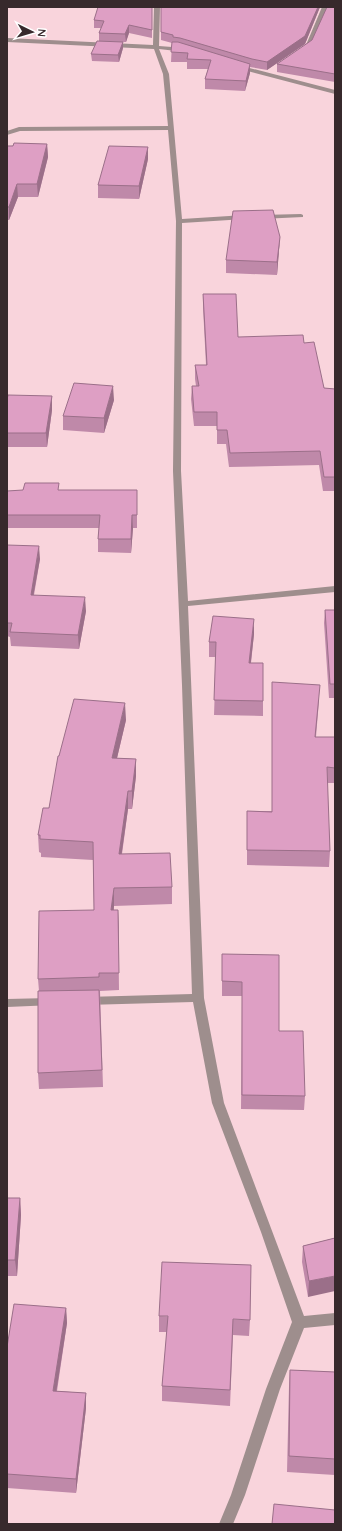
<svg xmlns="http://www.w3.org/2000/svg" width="342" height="1531" font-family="Quicksand,sans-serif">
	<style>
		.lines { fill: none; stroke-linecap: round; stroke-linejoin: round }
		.minor { fill: #9e8e8d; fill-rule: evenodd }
		.wall { fill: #bf89a9 }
		.shaded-wall { fill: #9b6f89 }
		.building { fill: #de9fc4; stroke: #9b6f89 }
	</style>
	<rect width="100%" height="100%" fill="#f9d4dc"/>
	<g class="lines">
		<path class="minor" d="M154,7H160L159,46L185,48L188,50L185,52L159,49L169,74L182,219L245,215L248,217L245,219L182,223L181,471L188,601L335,586V592L188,606L204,998L224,1103L304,1316L335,1313V1325L304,1328L280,1389L245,1495L233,1524H219L231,1495L266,1389L292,1322L261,1232L212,1103L193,1002L86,1005L82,1004L80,1001L82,998L86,997L192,994L182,685L173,471L176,221L168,130L20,131L7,135V131L19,127L168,126L163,74L154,49L7,42V38L153,45Z
			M322,7H328C323,18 313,52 300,51V49L306,45Z
			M238,65L335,90V94L236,68L235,67Z
			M301,214L303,215V217L261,219L258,217L261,215Z
			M50,998L54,999L56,1002L54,1005L7,1007V999Z"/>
	</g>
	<path class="wall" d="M152,7V38L129,33L126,42H123V48L119,62L92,61L91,54L99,41V33L101,28H94V20Z
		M161,7H320L305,44L267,70L250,67V73L245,91L205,89V79L208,69H187V62H171L172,43L161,40Z
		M335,7V82L277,72V64L312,40Z
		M47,144L48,157L38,197H18L9,220H7V146Z
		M148,147V159L139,199L98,198V185Z
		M280,237L279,250L277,275L226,273V260Z
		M203,294L238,337L304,343L324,388L335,389V491H323L319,465L229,467L226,444H217V426H194L191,399L192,386H196L195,379V365H206L203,307Z
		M52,396V410L47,447H7V400Z
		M114,400L104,433L63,430V416Z
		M137,490V528H133L131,553L98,552V539L99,528H7V491Z
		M7,545L40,559L34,595L86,611L79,649L11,646L10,637L7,636Z
		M325,610H335V698H329L324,623Z
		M254,634L251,663L263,701V716L214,715L216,657H209V642Z
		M272,682L319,700L316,737H335V783H327L330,851L329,867L247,865V811H272Z
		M126,720L117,758L136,759V776L132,809H128L122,854L172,887V904L114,906V910H118L119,990L100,991L103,1087L39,1089L38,1073L39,991L38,979L94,910L93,860L41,857V853L39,852L38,835L49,808L59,756Z
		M222,954L279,1031L305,1096L304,1110L241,1109L242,996H222Z
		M7,1198H20L21,1215L17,1276H7Z
		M335,1238L308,1297L302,1262L303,1246Z
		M66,1308L67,1323L57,1391L86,1393V1408L76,1493L7,1488V1347Z
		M159,1316L250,1320L249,1336L233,1335L230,1406L162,1401V1386L167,1332H159Z
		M290,1370L335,1372V1475L287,1472L289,1386Z"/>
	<path class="shaded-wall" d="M318,7H320L305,44L267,70V62Z
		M129,25V33L126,42L125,34Z
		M123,42V48L119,62L118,55Z
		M250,64V73L245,91L246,81Z
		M47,144L48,157L38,197L37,184Z
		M148,147V159L139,199V186Z
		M17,184L18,197L9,220V207Z
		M280,237L279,250L277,275V262Z
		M113,386L114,400L104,433V418Z
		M52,396V410L47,447L46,433Z
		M132,515L133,528L131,553V539Z
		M39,546L40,559L31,608V595Z
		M85,597L86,611L79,649L78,635Z
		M254,619V634L249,678V663Z
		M125,703L126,720L113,775L112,758Z
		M136,759V776L132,809V791Z
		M128,791V809L119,872V854Z
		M114,888V906L111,928V910Z
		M118,910L119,927V990V973Z
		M20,1198L21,1215L17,1276L15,1260Z
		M335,1276V1291L308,1297L309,1281Z
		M66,1308L67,1323L54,1406L53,1391Z
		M86,1393V1408L76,1493V1479Z"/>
	<path class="building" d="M98,7H152V30L129,25L125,34L99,33L104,21L94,20Z
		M161,7H318L305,36L267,62L252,59L180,38L173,37V35L161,32Z
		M327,7H335V74L277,64L312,40Z
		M97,41L123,42L118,55L91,54Z
		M172,42H178L250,64L246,81L205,79L211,60L187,59L188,53L171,52Z
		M14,143L47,144L37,184H17L9,207H7V146H13Z
		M109,146L148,147L139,186L98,185Z
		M273,210L280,237L277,262L226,260L233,211Z
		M203,294H236L238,337L303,335L304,343L314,342L324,388L335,389V477H324L320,451L230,453L227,430H217V412H194L192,386H199L195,365H207Z
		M74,383L113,386L104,418L63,416Z
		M8,395L52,396L46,433H7V400Z
		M25,483H59L58,490H137V515H132L131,539H98L100,515H7V491L23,490Z
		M7,545L39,546L31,595L85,597L78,635L10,632L12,623H7Z
		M325,610H335V684H330Z
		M213,616L254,619L249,663H263V701L214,700L216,642H209Z
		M272,682L320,685L315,737H335V768L327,767L330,851L247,850V811L272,812Z
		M74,699L125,703L112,758L136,759L132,791H128L119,854L170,853L172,887L114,888L111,910H118L119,973H99V977L38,979L39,911L94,910L93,842L40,839V835H38L43,808H49L58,756H59Z
		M222,954L279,955V1031H303L305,1096L242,1095V982L222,981Z
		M99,990L102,1070L38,1073V991Z
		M7,1198H20L15,1260H7Z
		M335,1238V1276L309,1281L303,1246Z
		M162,1262L251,1265L250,1320L233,1319L230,1390L162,1386L168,1316H159Z
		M14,1304L66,1308L53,1391L86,1393L76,1479L7,1474V1347Z
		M290,1370L335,1372V1459L289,1456Z
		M274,1504L335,1510V1524H272Z"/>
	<rect width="342" height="1531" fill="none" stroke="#37292c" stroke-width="16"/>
	<g transform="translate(32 32) rotate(95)" stroke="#ffffff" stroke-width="3" paint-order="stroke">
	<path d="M0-3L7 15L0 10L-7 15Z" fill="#37292c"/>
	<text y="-6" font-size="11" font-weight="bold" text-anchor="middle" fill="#37292c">N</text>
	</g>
</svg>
